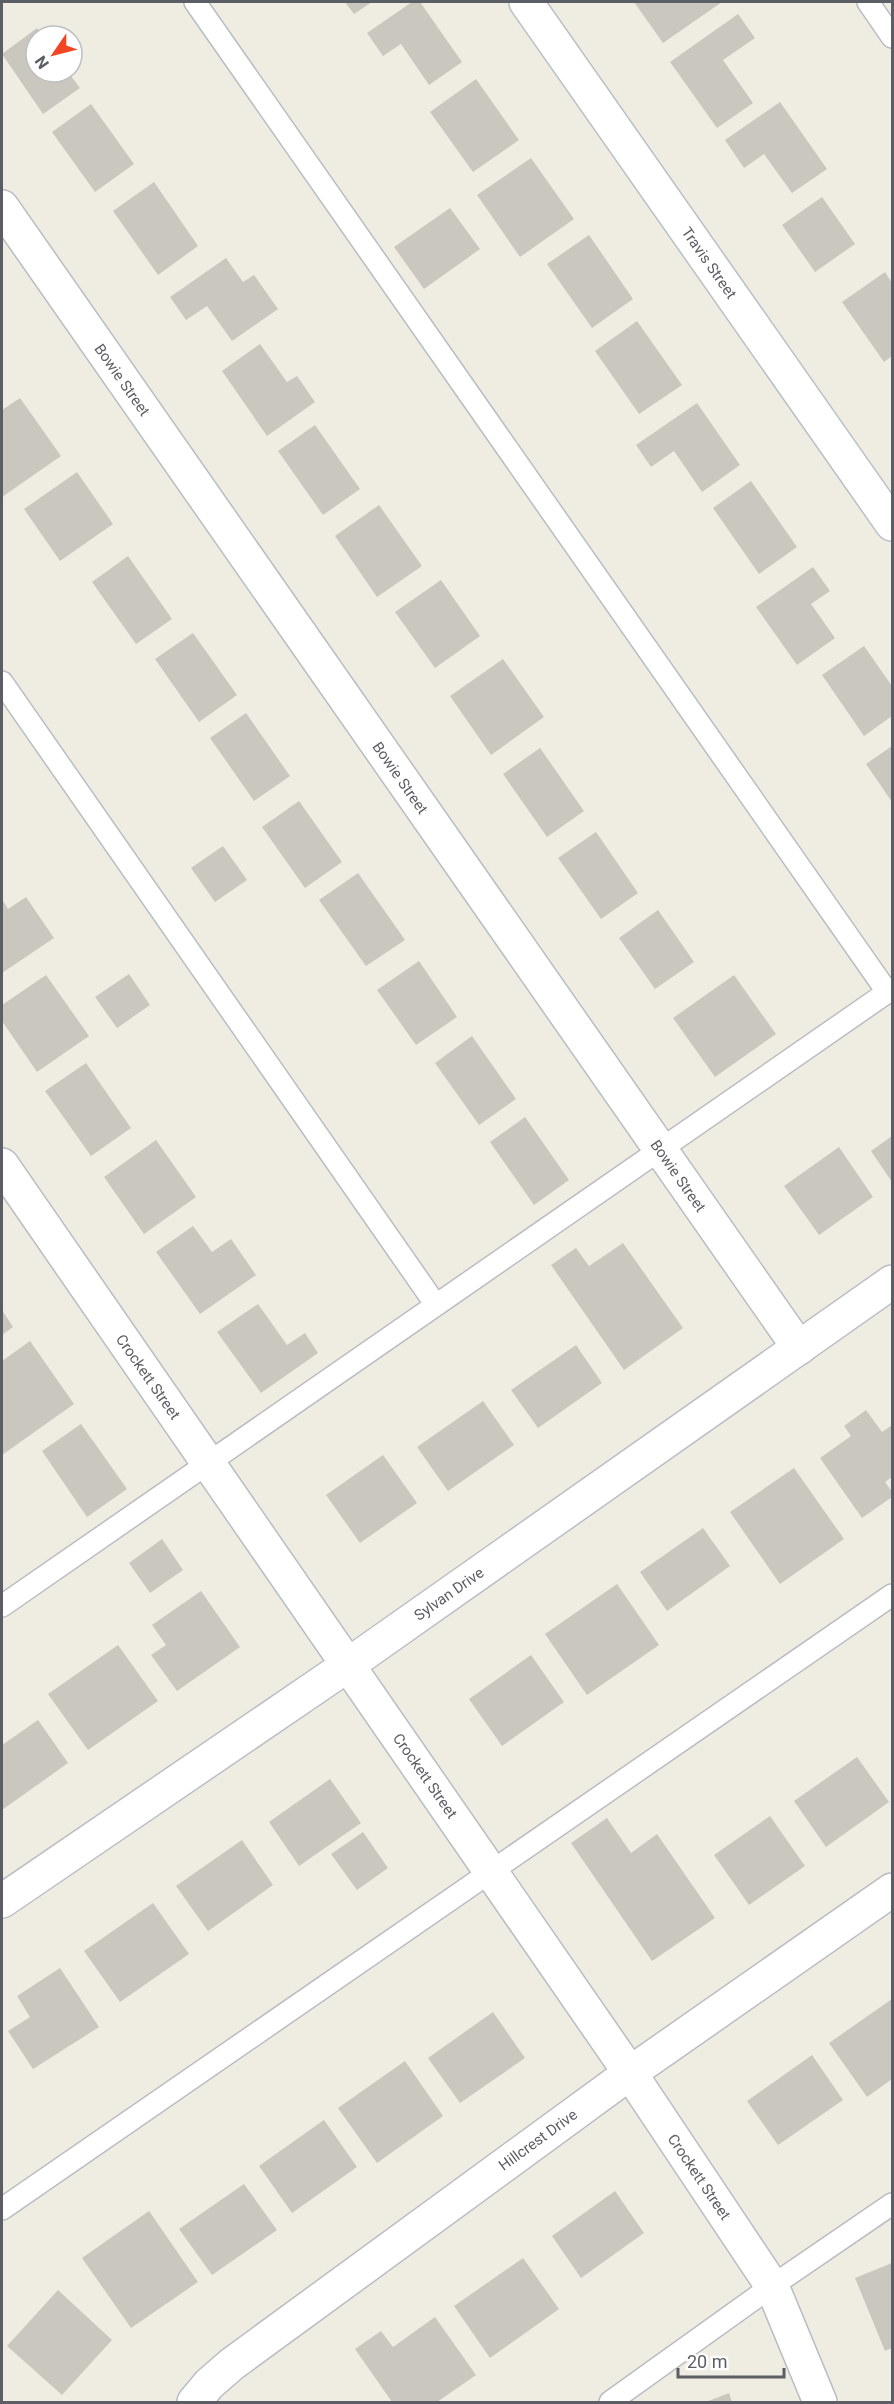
<svg xmlns="http://www.w3.org/2000/svg" width="894" height="2404" font-family="Roboto,sans-serif">
	<style>
		.building { fill: #cac7bf }
		.lines { fill: none; stroke-linecap: round; stroke-linejoin: round }
		.lane-casing { stroke: #babcc2; stroke-width: 24 }
		.street-casing { stroke: #babcc2; stroke-width: 36 }
		.secondary-casing { stroke: #bbbec5; stroke-width: 36 }
		.lane { stroke: #fff; stroke-width: 21 }
		.street { stroke: #fff; stroke-width: 33 }
		.secondary { stroke: #fff; stroke-width: 33 }
		.labels { text-anchor: middle; stroke-width: 6; stroke-linejoin: round; paint-order: stroke }
		.street-label { font-size: 15px; fill: #5b5e64; stroke: #fff }
	</style>
	<rect width="100%" height="100%" fill="#efede2"/>
	<path class="building" d="M345,2H372L354,14Z
		M412,2H420L462,62L429,85L401,44L383,56L367,33Z
		M634,2H722L663,43Z
		M738,14L755,38L723,60L753,103L717,128L670,62Z
		M37,28L43,36H36V72H68L80,88L43,114L2,54Z
		M476,79L519,140L473,172L430,112Z
		M780,102L827,169L792,193L764,154L744,168L725,140Z
		M91,104L134,164L95,192L52,132Z
		M531,158L574,219L520,257L477,195Z
		M154,182L198,246L158,275L113,211Z
		M822,197L855,244L815,272L782,225Z
		M450,208L480,249L424,289L394,247Z
		M589,235L633,299L592,328L547,264Z
		M226,258L243,282L254,275L278,309L232,341L207,306L186,320L170,297Z
		M885,272L892,283V356L884,362L842,302Z
		M637,321L682,385L639,414L595,351Z
		M260,344L287,382L297,376L315,402L267,436L222,371Z
		M20,398L61,456L2,497V410Z
		M697,403L740,465L702,492L674,451L651,467L636,445Z
		M315,425L360,489L323,515L278,451Z
		M77,472L113,524L60,561L24,509Z
		M751,481L797,547L759,574L713,508Z
		M379,505L422,566L377,597L335,536Z
		M128,556L172,619L136,644L92,582Z
		M813,567L830,591L811,604L835,638L797,665L756,607Z
		M441,580L480,636L435,668L395,612Z
		M193,633L237,695L199,722L155,659Z
		M864,646L892,686V716L864,736L822,675Z
		M503,659L544,717L491,755L450,696Z
		M246,713L290,776L254,801L210,738Z
		M892,746V802L866,764Z
		M540,748L584,811L547,837L503,774Z
		M299,801L342,862L305,888L262,827Z
		M596,832L638,893L601,919L558,858Z
		M223,846L247,880L215,902L191,868Z
		M358,873L405,940L366,966L319,900Z
		M26,897L54,938L2,973V899L8,909Z
		M658,910L694,962L655,989L619,938Z
		M419,961L457,1017L416,1045L377,990Z
		M129,974L150,1005L117,1028L95,997Z
		M46,975L89,1036L37,1072L2,1021V1005Z
		M734,975L776,1034L715,1077L673,1018Z
		M472,1036L516,1099L479,1125L435,1063Z
		M86,1063L131,1128L91,1156L45,1091Z
		M525,1117L569,1180L534,1205L490,1142Z
		M892,1136V1182L871,1151Z
		M156,1140L196,1197L144,1234L104,1177Z
		M839,1147L873,1197L819,1235L784,1186Z
		M193,1226L212,1252L231,1239L256,1275L200,1314L156,1252Z
		M623,1243L683,1328L624,1370L551,1265L576,1248L589,1266Z
		M258,1304L287,1345L305,1333L318,1353L261,1393L217,1332Z
		M2,1310L13,1327L2,1335Z
		M30,1341L74,1404L2,1455V1361Z
		M576,1345L602,1383L538,1428L511,1390Z
		M483,1401L514,1445L448,1491L417,1447Z
		M866,1410L882,1432L892,1425V1477L885,1482L892,1492V1497L862,1518L820,1458L851,1436L844,1426Z
		M81,1424L127,1489L87,1517L42,1451Z
		M383,1455L417,1503L360,1543L326,1495Z
		M794,1468L844,1539L780,1584L730,1512Z
		M703,1528L730,1566L667,1611L640,1572Z
		M162,1539L183,1570L150,1593L129,1563Z
		M617,1584L659,1645L587,1695L545,1634Z
		M201,1591L240,1647L177,1691L151,1655L166,1645L152,1625Z
		M118,1645L158,1701L88,1750L48,1694Z
		M531,1655L564,1702L502,1746L469,1699Z
		M38,1720L68,1763L2,1810V1745Z
		M857,1757L889,1802L826,1847L794,1801Z
		M330,1779L361,1823L299,1866L269,1822Z
		M770,1816L805,1866L749,1905L714,1855Z
		M607,1818L631,1853L657,1834L715,1918L652,1961L571,1843Z
		M363,1832L388,1868L357,1890L331,1854Z
		M242,1840L273,1885L208,1931L176,1886Z
		M153,1903L189,1954L120,2002L84,1951Z
		M60,1968L99,2027L33,2069L8,2031L30,2017L17,1996Z
		M892,1999V2079L867,2097L829,2043Z
		M493,2012L525,2058L460,2103L428,2058Z
		M812,2055L843,2100L778,2145L747,2101Z
		M405,2061L443,2116L377,2163L338,2108Z
		M324,2120L357,2167L292,2213L259,2166Z
		M244,2184L277,2230L212,2275L179,2229Z
		M615,2191L644,2233L581,2278L552,2236Z
		M149,2211L198,2282L131,2328L82,2258Z
		M523,2258L559,2309L490,2358L454,2306Z
		M892,2263V2348L885,2351L855,2278Z
		M58,2290L112,2340L62,2395L7,2346Z
		M435,2317L476,2375L437,2402H392L355,2349L381,2331L393,2347Z
		M729,2393L732,2402H706Z"/>
	<g class="lines">
		<defs>
			<path id="lane" d="M195,2L888,993
				M868,2L892,37
				M2,682L436,1305
				M2,1606L892,989
				M2,2209L892,1595
				M610,2402L772,2286L892,2204"/>
			<path id="street" d="M2,207L799,1348
				M2,1165L630,2073L772,2286L820,2402
				M194,2402L209,2384L232,2364L630,2073L892,1890"/>
			<path id="secondary" d="M526,2L892,524
				M2,1901L348,1665L892,1282"/>
		</defs>
		<use href="#lane" class="lane-casing"/>
		<use href="#street" class="street-casing"/>
		<use href="#secondary" class="secondary-casing"/>
		<use href="#lane" class="lane"/>
		<use href="#street" class="street"/>
		<use href="#secondary" class="secondary"/>
	</g>
	<g class="labels">
		<g class="street-label">
			<text transform="translate(709 263) rotate(55)" y="5">Travis Street</text>
			<text transform="translate(122 380) rotate(55)" y="5">Bowie Street</text>
			<text transform="translate(400 778) rotate(55)" y="5">Bowie Street</text>
			<text transform="translate(678 1176) rotate(55)" y="5">Bowie Street</text>
			<text transform="translate(148 1377) rotate(55)" y="5">Crockett Street</text>
			<text transform="translate(449 1594) rotate(-35)" y="5">Sylvan Drive</text>
			<text transform="translate(425 1776) rotate(55)" y="5">Crockett Street</text>
			<text transform="translate(538 2140) rotate(-36)" y="5">Hillcrest Drive</text>
			<text transform="translate(699 2177) rotate(56)" y="5">Crockett Street</text>
		</g>
	</g>
	<rect width="894" height="2404" fill="none" stroke="#5b5e64" stroke-width="6"/>
	<g transform="translate(54 54) rotate(235)"><circle r="28" fill="#ffffff" stroke="#bdbfc1" stroke-width="1.5"/>
	<path d="M0-4.5L10 22L0 15L-10 22Z" fill="#f44523"/>
	<text y="-9" font-size="16" font-weight="bold" text-anchor="middle" fill="#5b5e64">N</text>
	</g>
	<path d="M678 2368v9h106v-9" fill="none" stroke="#5b5e64" stroke-width="3"/>
	<text x="687" y="2368" font-size="18" fill="#5b5e64" stroke="#ffffff" stroke-width="4.5" paint-order="stroke">20 m</text>
</svg>
